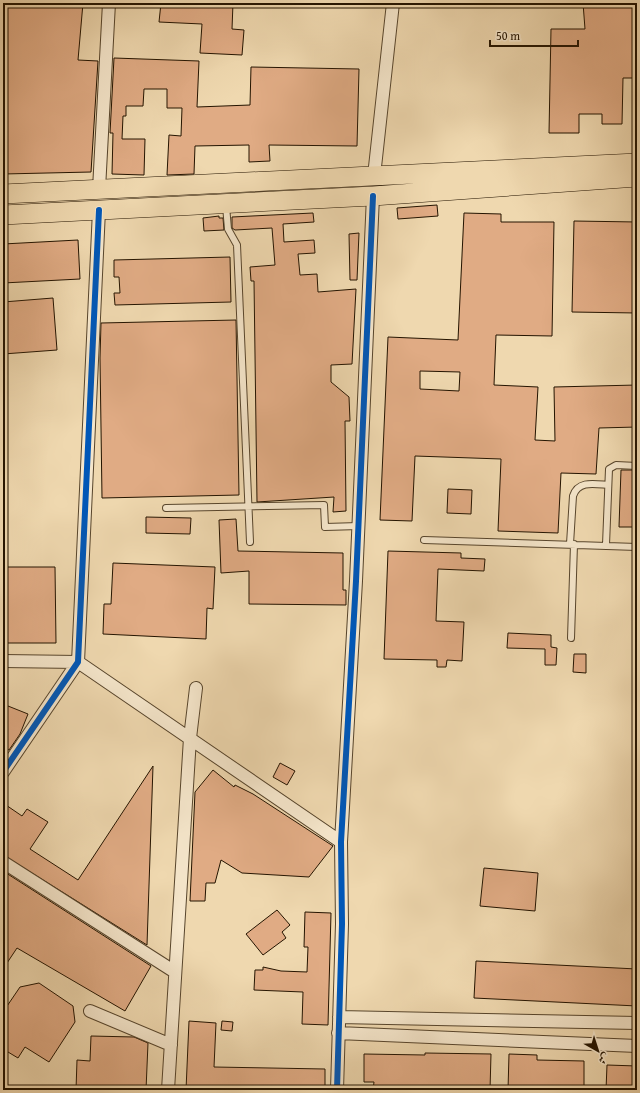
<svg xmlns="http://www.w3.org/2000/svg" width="640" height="1093" font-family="'Gentium Book Plus',Amiri,serif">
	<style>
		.building { fill: #e0ab84; stroke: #241400; fill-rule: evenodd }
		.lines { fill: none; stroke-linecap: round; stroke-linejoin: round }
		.service-casing { stroke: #57452c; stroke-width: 8 }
		.minor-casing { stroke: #57452c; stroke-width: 14 }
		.primary-casing { stroke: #241400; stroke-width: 20 }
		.service { stroke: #f5e6cb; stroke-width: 6 }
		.minor { stroke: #f5e6cb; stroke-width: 12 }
		.primary { stroke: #efd8af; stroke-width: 19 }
		.cycleway-casing { stroke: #f5e6cb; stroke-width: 8 }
		.cycleway { stroke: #0057b8; stroke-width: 6 }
	</style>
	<rect width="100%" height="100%" fill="#efd8af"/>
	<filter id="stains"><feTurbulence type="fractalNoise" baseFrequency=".005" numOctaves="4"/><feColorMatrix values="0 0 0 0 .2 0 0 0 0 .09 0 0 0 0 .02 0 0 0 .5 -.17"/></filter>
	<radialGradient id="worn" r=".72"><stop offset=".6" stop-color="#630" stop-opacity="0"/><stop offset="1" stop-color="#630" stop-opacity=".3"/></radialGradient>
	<path class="building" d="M5,3H83L78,60L98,61L91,172L3,174V27Z
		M161,3H233L232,29L244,30L242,55L200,53L202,24L159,22Z
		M583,3H637L634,78H623L622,124H602V114H579V133H549L551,29H585Z
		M114,58L199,61L197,107L250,105L251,67L359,69L357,146L269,145L270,161L249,162V145L195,146L194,174L167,175L169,135L181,136L182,108H167V89H144L143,106H126V116H123L122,139H145L144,175L112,174L113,133H110Z
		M437,205L438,216L398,219L397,208Z
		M313,213L314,222L283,224L284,242L314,240L315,253L298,254L300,275L317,274L318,292L356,289L352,364L331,365V382L349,397L350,421H345L346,511L333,512L334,497L257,502L254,281H251L250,267L275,265L272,228L235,230L232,228V217Z
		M464,213L501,214V222H554L552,336L496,335L494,385L538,387L535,440L555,441L554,387L637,385V427L599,428L596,474L561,473L558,533L498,531L501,459L415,456L412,521L380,520L388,337L458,340ZM420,371L460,372L459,391L420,389Z
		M219,216V218H223L224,230L204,231L203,218Z
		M574,221L637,222V313L572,312Z
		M359,233L357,280H350L349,234Z
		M78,240L80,279L3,283V244Z
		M230,257L231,302L115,305L114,293H120L119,277H114V260Z
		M53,298L57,350L3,354V302Z
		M236,320L239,495L102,498L100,358L101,323Z
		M621,470H637V527H619Z
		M448,489L472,490L471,514L447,513Z
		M146,517L191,518L190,534L146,533Z
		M236,519L238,551L343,553V590H346V605L249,604V571L221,573L219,520Z
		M388,551L461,553V558L485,559L484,571L438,569L436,621L464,622L462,661L447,660L446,667H437V660L384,659Z
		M113,563L215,567L213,609L207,608L206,639L103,634L104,604H111Z
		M3,567H55L56,643H3Z
		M508,633L551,635V647L557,648L556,665H545V649L507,648Z
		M574,654H586V673L573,672Z
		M3,704L28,714L20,734L9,750L3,747Z
		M280,763L295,771L287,785L273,777Z
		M153,766L147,945L3,855V803L22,816L27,809L48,822L30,849L78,880Z
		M213,770L234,787L235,785L253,794L333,846L309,877L242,873L221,860L215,883H206L205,901H190L195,792Z
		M484,868L538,873L535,911L480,906Z
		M3,871L151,966L125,1011L17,948L3,969Z
		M277,910L290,925L282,932L286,938L263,955L246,934Z
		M305,912L331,913L328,1025L302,1024L303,992L254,990L255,970H263V967L281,971L307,972L308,947H304Z
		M476,961L637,969V1006L474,998Z
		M39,983L73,1006L75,1022L49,1062L25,1047L18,1058L3,1049V1012L20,987Z
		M189,1021L216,1023L214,1067L325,1069V1090H186Z
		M222,1021L233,1022L232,1031L221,1030Z
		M91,1036L134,1037L148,1043L146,1090H76L77,1060L90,1061Z
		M425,1053L491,1054L490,1090H373L374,1082H364V1054L425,1055Z
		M509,1054L537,1055V1060L584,1061V1090H508Z
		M607,1065L637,1066V1090H606Z"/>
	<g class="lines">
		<defs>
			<path id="service" d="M226,206L228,229L237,245L250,542
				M166,508L324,505L325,527L359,526
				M424,540L637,547
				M570,544L573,496C578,480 595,484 608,485
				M606,545L609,469L616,465L637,466
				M571,638L574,544"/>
			<path id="minor" d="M374,176L393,3
				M99,189L109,3
				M3,661L78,662L341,842
				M3,772L78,662L99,210
				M3,862L175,972
				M90,1011L171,1045
				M339,1017L637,1023
				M338,1033L637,1046
				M168,1090L190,738L196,688
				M337,1090L342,924L341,842L356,581L373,196"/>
			<path id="primary" d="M3,194L637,163
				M3,215L373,196L637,177"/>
		</defs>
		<use href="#service" class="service-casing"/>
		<use href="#minor" class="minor-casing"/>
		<use href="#primary" class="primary-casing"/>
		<use href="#service" class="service"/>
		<use href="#minor" class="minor"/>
		<use href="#primary" class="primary"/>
		<defs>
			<path id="cycleway" d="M3,772L78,662L99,210
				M337,1090L342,924L341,842L356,581L373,196"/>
		</defs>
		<use href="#cycleway" class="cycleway-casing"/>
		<use href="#cycleway" class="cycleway"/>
	</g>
	<rect width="640" height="1093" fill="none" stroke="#efd8af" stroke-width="16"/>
	<rect x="4" y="4" width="632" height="1085" fill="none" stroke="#241400" stroke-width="2"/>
	<rect x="8" y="8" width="624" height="1077" fill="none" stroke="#241400"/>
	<g transform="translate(598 1051) rotate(141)" stroke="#f5e6cb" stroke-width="3" paint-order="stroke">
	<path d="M0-3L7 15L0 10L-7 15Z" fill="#241400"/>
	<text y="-6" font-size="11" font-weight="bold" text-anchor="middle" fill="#241400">ش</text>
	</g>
	<path d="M490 40v6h88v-6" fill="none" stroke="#241400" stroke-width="2"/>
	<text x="496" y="40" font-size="12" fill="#241400" stroke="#f5e6cb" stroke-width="3" paint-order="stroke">50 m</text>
	<rect width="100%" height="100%" filter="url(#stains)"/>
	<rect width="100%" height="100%" fill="url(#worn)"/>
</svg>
